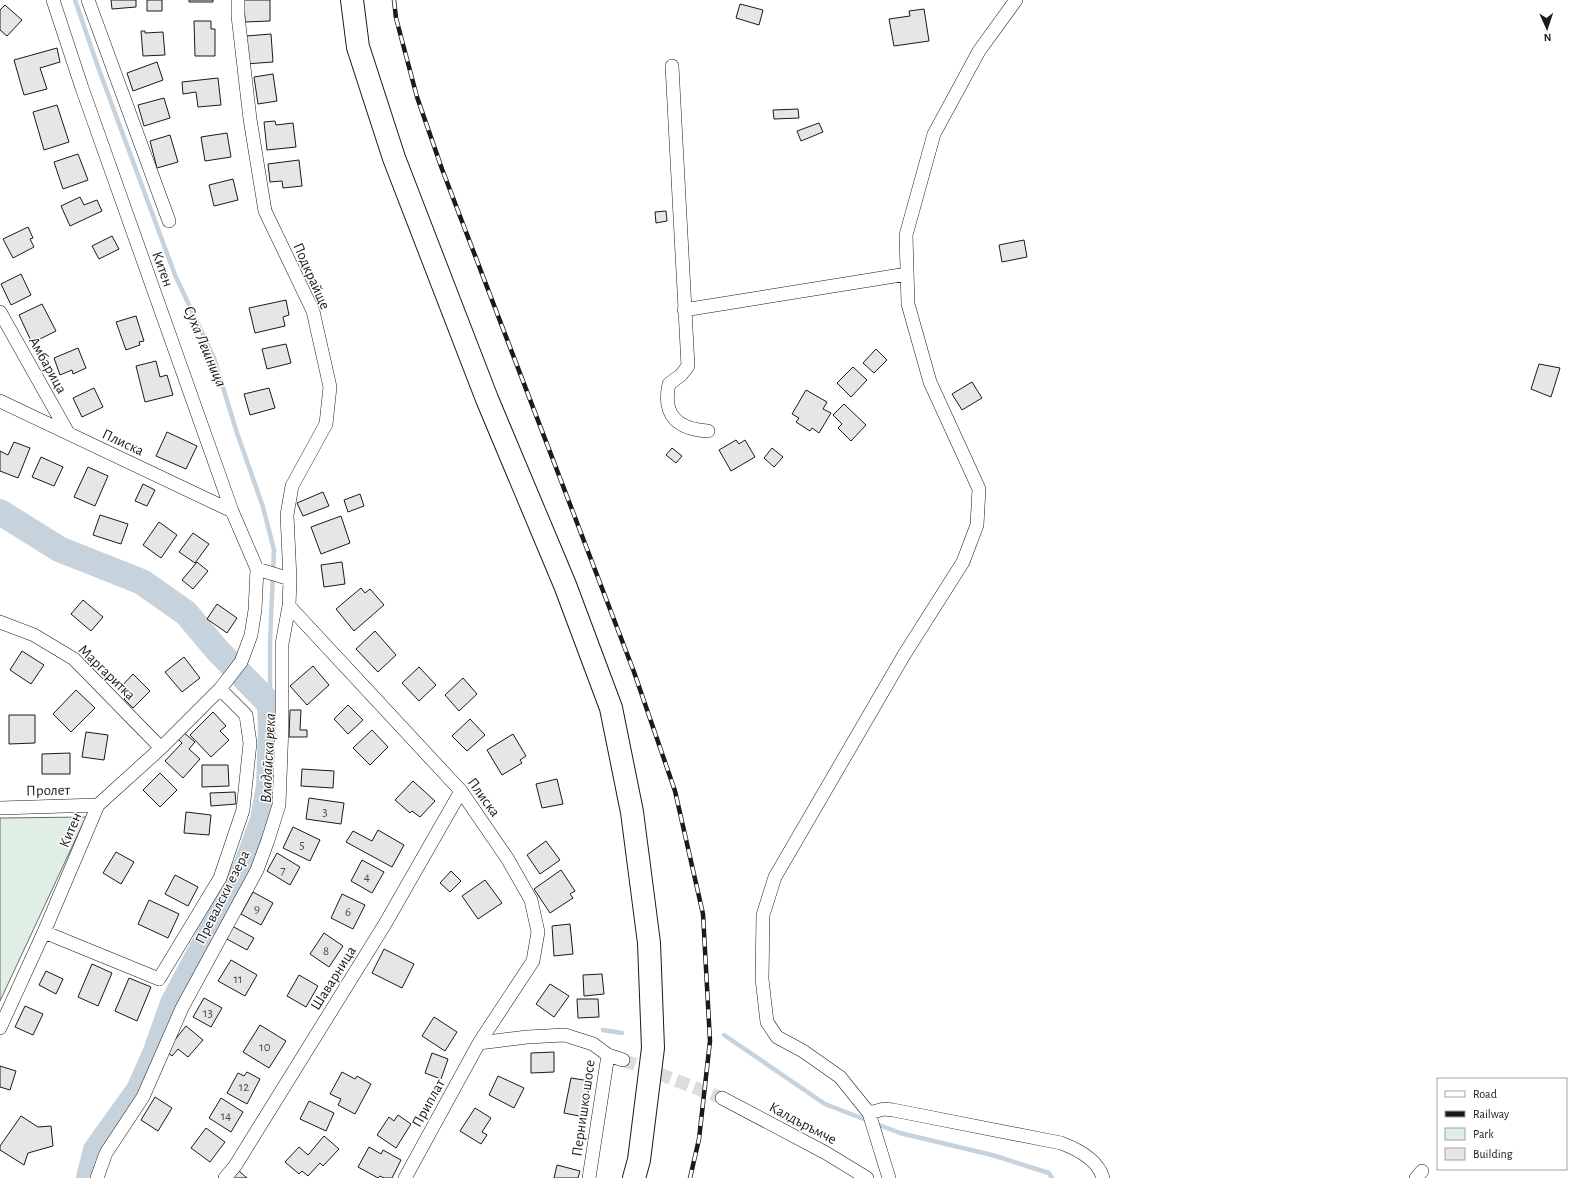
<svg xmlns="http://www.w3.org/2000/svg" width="1575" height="1178" font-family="'Alegreya Sans',sans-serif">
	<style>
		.green { fill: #e0efe3; stroke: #6a6a6a }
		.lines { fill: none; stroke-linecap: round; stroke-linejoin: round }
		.stream { stroke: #c6d2dc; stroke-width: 4.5 }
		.river { stroke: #c6d2dc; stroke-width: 26 }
		.building { fill: #e6e6e6; stroke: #1a1a1a }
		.street-tunnel { stroke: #ddd; stroke-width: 13; stroke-dasharray: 13 6; stroke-linecap: butt }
		.street-casing { stroke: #1a1a1a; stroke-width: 14 }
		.highway-casing { stroke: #1a1a1a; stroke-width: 24 }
		.street { stroke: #fff; stroke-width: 13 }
		.highway { stroke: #fff; stroke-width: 22 }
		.rail-casing { stroke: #1a1a1a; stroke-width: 4.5 }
		.rail { stroke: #fff; stroke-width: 3; stroke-dasharray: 9; stroke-linecap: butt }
		.labels { text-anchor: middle; stroke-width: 3; stroke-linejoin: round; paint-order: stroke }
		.number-label { font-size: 13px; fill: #4d4d4d }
		.street-label { font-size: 15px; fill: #1a1a1a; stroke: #fff }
		.water-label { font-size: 16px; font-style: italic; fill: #1a1a1a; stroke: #fff }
	</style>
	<rect width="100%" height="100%" fill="#fff"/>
	<path class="green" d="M86,817L0,1001V818Z"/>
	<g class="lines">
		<path class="stream" d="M75,0L98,67L175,275L214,358L237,433L263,507L274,550L270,642V704
			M603,1030L622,1033
			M724,1035L825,1104L900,1133L992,1155L1049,1173L1052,1178"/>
		<path class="river" d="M0,512L59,549L142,582L186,613L218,651L270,704L271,729L269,786L263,820L247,864L173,1003L155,1054L139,1090L96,1150L89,1178"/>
	</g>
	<path class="building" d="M111,0H136V7L112,9Z
		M147,0H162V11H147Z
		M189,0H213V2H189Z
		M244,0H270V21L245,22Z
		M740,4L763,10L759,25L736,18Z
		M5,5L22,20L7,36L0,30V10Z
		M924,9L929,41L894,46L889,19L910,16L909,11Z
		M194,21H211V29H215V56H195Z
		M141,31H145V33L163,32L165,55L143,56Z
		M271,34L273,62L245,64L246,36Z
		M57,48L60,62L40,68L47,89L24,95L14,60Z
		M157,62L163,80L133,91L127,73Z
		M273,74L277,101L258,104L254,77Z
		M218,78L221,105L198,107L196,92L183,94L182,82Z
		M164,98L170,118L144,126L138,105Z
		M57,105L69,142L44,150L33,112Z
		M798,109L799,118L774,119L773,110Z
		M275,121L276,125L293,123L296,147L267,150L264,122Z
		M819,123L823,132L801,141L797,131Z
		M227,133L231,157L205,161L201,137Z
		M170,135L178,162L157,168L150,141Z
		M78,154L88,180L63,189L54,162Z
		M299,160L302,186L283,188L282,181L270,182L268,164Z
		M233,179L238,200L214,206L209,185Z
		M80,197L84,205L97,200L102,211L70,226L61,206Z
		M666,211L667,221L656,223L655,212Z
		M28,227L33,238L30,239L34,247L13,258L3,239Z
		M112,236L119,249L99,259L92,246Z
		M1024,240L1027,257L1002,262L999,245Z
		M21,274L31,295L11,305L1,284Z
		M286,300L289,315L283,317L285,326L255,333L249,308Z
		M42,304L56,331L32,343L19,315Z
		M136,316L144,341L139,342L140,345L126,350L116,322Z
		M286,344L291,363L267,369L262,349Z
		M78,348L86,368L73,374L72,370L60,375L54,358Z
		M876,349L887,360L874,373L863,363Z
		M156,361L160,377L167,375L173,395L145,402L136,366Z
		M1539,364L1560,368L1551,397L1531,389Z
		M853,367L867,380L851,397L837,383Z
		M972,382L982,398L962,410L952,394Z
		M94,388L103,407L82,417L73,398Z
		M269,388L275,408L250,415L244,394Z
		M806,390L827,402L823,409L831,413L819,433L812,428L810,431L796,422L799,418L792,414Z
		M844,404L866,425L851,441L838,428L842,424L833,415Z
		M167,432L197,446L186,469L156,456Z
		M736,440L739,444L745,440L755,457L731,471L719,450Z
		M14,442L30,448L18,478L0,471V451L8,455Z
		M672,448L682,456L676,463L666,455Z
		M772,448L783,457L774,467L764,458Z
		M41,457L63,467L54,486L32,477Z
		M88,467L108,476L95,506L74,497Z
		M143,484L155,490L147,506L135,501Z
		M323,492L329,506L303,516L297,503Z
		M360,494L364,506L348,512L344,500Z
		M100,515L128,524L121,544L93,535Z
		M341,516L350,543L321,554L311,527Z
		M159,522L177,535L161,558L143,545Z
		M193,533L209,544L195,563L179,552Z
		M197,562L208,571L193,589L182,580Z
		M342,562L345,584L324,587L321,565Z
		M361,588L365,593L370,589L384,605L354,631L336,609Z
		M83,600L103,617L91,631L71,614Z
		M217,604L237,618L227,633L207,619Z
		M375,631L396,655L378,672L356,649Z
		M22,651L44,665L31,684L10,670Z
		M184,657L200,678L182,692L165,672Z
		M313,666L329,685L307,705L290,686Z
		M419,667L436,685L419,701L402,683Z
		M133,674L150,691L133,708L124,699L127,696L120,688Z
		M463,678L477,694L459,711L445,695Z
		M76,690L95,708L71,732L53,714Z
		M348,705L363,720L348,734L334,719Z
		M290,710H301L300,730H307V737H289Z
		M213,712L226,726L220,731L229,740L211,757L190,735Z
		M9,715H35V743L9,744Z
		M470,719L485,735L467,751L452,736Z
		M372,730L388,747L370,765L353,748Z
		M86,732L108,735L104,760L82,757Z
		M183,732L195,742L189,749L200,759L183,778L165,761L182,743L177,738Z
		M513,734L526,756L520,760L522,763L502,775L487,750Z
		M70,753V774H42V754Z
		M202,765H228L229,786L202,787Z
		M302,769L334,771L333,788L301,786Z
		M160,773L177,790L160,807L143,790Z
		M557,779L563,804L542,808L536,784Z
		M413,781L435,801L420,817L412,811L410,813L395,800Z
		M235,792L236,804L211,806L210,793Z
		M309,798L344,803L341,824L306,819Z
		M186,812L211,815L209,835L184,833Z
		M293,827L320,840L310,861L283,848Z
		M378,830L404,845L392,867L346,842L353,831L372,841Z
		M546,841L560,860L540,874L527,855Z
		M116,852L134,862L121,884L103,873Z
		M277,853L300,867L290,885L267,871Z
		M362,860L384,872L372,893L351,881Z
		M561,870L575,891L570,894L573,898L550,913L534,889Z
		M451,871L461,881L450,892L440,883Z
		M175,875L198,887L188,906L165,894Z
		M485,880L502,903L478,919L462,896Z
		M253,892L273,903L261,925L241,914Z
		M342,894L365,905L353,929L331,918Z
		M149,900L179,914L168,938L138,924Z
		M570,924L573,954L554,956L552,926Z
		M232,926L254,938L247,950L225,938Z
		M324,933L343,946L329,967L310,954Z
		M384,949L414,964L402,988L372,973Z
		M231,960L257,975L245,996L218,981Z
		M92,964L112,973L98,1006L78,997Z
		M46,971L63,979L56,994L39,985Z
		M602,974L604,994L584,996L583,975Z
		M299,975L318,986L306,1007L287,996Z
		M129,978L151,987L137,1021L115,1011Z
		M550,984L569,996L554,1017L536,1004Z
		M204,998L222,1008L211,1027L193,1017Z
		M577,999H598L599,1017L578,1018Z
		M25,1006L43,1014L33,1035L15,1027Z
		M434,1017L457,1032L445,1051L422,1036Z
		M260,1025L286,1041L269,1068L243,1052Z
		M186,1026L203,1040L188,1057L178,1049L172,1056L166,1051Z
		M554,1052V1072L531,1073V1053Z
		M432,1053L448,1059L441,1079L425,1073Z
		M0,1066L16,1071L10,1090L0,1087Z
		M247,1072L260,1079L247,1104L227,1093L238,1073L244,1076Z
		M342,1072L355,1079L357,1076L371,1084L355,1114L338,1105L341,1099L330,1094Z
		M498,1076L524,1088L514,1108L489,1095Z
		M571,1078L590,1081L584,1117L564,1113Z
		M155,1097L172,1108L158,1131L141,1120Z
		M221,1098L243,1112L231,1132L209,1118Z
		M309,1101L334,1113L326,1131L300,1119Z
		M475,1108L491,1118L482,1132L487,1135L481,1144L460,1131Z
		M398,1115L411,1124L396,1148L377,1135L389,1117L394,1121Z
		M21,1116L38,1127L51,1126L53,1146L28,1153L24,1165L0,1150V1146Z
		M206,1128L225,1142L210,1162L191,1148Z
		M324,1136L339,1149L323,1166L320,1163L308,1176L302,1171L299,1174L285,1162L299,1147L308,1155Z
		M369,1147L381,1154L383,1150L401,1160L392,1178H384L380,1176L378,1178L358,1167Z
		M557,1165L580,1171L578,1178H554Z
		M239,1171L247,1178H233Z"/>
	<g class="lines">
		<path class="street-tunnel" d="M623,1060L722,1098"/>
		<defs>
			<path id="street" d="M88,0L169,221
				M672,66L688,366L681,375L669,384C662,416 678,429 708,431
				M684,310L907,274
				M0,312L68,433
				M0,401L232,511
				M257,569L290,579
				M289,606L461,791L507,858L531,900L538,932L533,961L479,1043L405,1178
				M0,622L34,635L74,659L161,748
				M0,808L98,805
				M44,932L159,979L220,878L243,810L250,743L246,715L220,689
				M0,1028L44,932L98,805L161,748L220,689L241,662L251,635L255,610L257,569L232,511L82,88L53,0
				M479,1043L527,1037L565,1035L593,1044L608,1055L623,1060
				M722,1098L826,1153L867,1178
				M869,1113L884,1109L893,1110L1061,1143C1077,1149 1098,1160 1103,1178
				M97,1178L106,1153L143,1097L182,1008L257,870L268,840L279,805L282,725V644L289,606L290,579L287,515L292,486L326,424L330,387L313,311L265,211L250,119L238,16V0
				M225,1178L235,1166L385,924L461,791
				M589,1178L608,1055
				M889,1178L869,1113L840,1077L803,1051L777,1037L767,1022L762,979L763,915L775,877L904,655L963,562L977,525L979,489L930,382L908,304L906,235L934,134L979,51L1016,0
				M1416,1178L1422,1171"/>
			<path id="highway" d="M352,0L358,47L394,158L487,399L565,585L611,708L632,812L649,943L653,1048L639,1160L634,1178"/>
		</defs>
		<use href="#street" class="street-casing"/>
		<use href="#highway" class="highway-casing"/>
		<use href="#street" class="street"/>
		<use href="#highway" class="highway"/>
		<defs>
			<path id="rail" d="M394,0L396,18L417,97L442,169L634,672L675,791L703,914L710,1041L699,1139L690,1178"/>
		</defs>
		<use href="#rail" class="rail-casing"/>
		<use href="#rail" class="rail"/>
	</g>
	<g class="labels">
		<g class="number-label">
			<text x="325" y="816">3</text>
			<text x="302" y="849">5</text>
			<text x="283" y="874">7</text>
			<text x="367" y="881">4</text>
			<text x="257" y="913">9</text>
			<text x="348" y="916">6</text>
			<text x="326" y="955">8</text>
			<text x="238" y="983">11</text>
			<text x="208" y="1017">13</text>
			<text x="265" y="1051">10</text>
			<text x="244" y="1091">12</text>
			<text x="226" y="1120">14</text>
		</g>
		<g class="street-label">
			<text transform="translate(163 269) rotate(70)" y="5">Китен</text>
			<text transform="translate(312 276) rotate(66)" y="5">Подкрайще</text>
			<text transform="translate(48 365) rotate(61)" y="5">Амбарица</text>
			<text transform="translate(123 442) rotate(25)" y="5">Плиска</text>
			<text transform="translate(107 672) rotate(44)" y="5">Маргаритка</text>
			<text transform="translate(48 790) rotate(-1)" y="5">Пролет</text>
			<text transform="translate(484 797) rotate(54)" y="5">Плиска</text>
			<text transform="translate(70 830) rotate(-67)" y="5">Китен</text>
			<text transform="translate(222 897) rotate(-63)" y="5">Превалски езера</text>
			<text transform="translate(333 978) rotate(-58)" y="5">Шаварница</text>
			<text transform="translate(428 1103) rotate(-61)" y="5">Приплат</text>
			<text transform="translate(583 1108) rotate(-82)" y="5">Пернишко шосе</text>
			<text transform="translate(803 1123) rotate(28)" y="5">Калдъръмче</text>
		</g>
		<g class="water-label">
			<text transform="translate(206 346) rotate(67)" y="6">Суха Лешница</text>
			<text transform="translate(267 758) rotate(-87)" y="6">Владайска река</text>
		</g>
	</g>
	<rect x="1437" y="1078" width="130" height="92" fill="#ffffff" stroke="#a3a3a3"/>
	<rect x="1445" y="1091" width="20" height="6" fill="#ffffff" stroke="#a3a3a3"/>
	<text x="1473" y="1098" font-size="12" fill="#1a1a1a">Road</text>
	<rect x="1445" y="1111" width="20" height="6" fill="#1a1a1a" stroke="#a3a3a3"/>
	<text x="1473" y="1118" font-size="12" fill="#1a1a1a">Railway</text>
	<rect x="1445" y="1128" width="20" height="12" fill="#e0efe3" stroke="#a3a3a3"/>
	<text x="1473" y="1138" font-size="12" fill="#1a1a1a">Park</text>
	<rect x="1445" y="1148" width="20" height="12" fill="#e6e6e6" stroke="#a3a3a3"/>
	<text x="1473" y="1158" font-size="12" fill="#1a1a1a">Building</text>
	<g transform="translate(1547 28) rotate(177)" stroke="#ffffff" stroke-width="3" paint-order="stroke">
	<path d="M0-3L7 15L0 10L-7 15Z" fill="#1a1a1a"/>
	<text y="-6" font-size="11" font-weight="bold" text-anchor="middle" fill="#1a1a1a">N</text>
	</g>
</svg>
